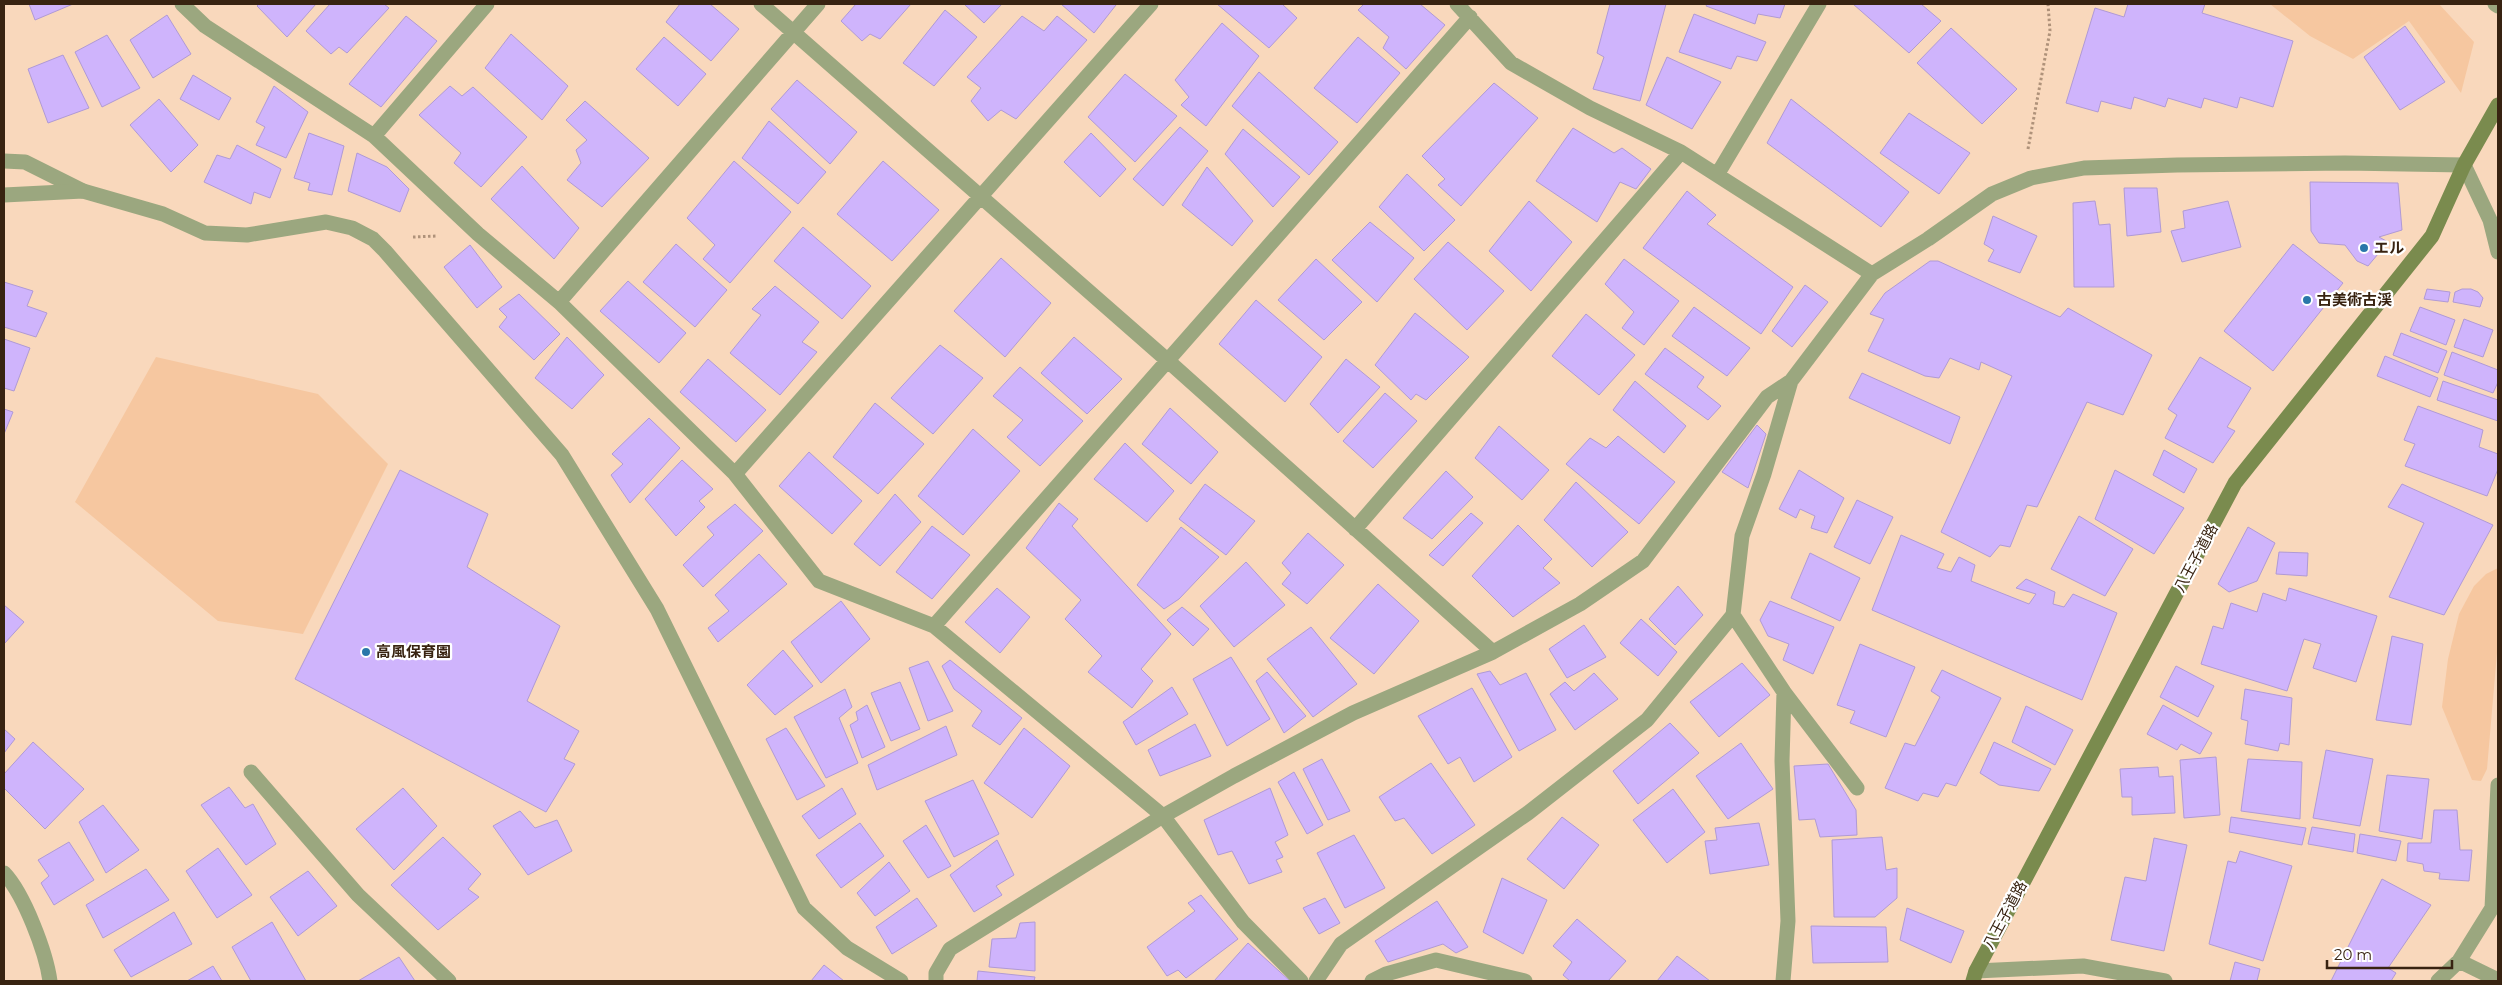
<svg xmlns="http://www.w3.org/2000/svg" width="2502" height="985" font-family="Montserrat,'Noto Sans JP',sans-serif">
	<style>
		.green { fill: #f6c7a0 }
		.building { fill: #cfb4fc; stroke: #b09ad5 }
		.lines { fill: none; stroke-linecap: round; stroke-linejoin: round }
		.path { stroke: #af927a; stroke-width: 3; stroke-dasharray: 2.5 2.5; stroke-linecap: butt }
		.lane { stroke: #9ba77f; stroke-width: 15 }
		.street { stroke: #9ba77f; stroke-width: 15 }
		.secondary { stroke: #7a8b4e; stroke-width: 15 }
		.poi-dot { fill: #2a77a9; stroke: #fff; stroke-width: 2 }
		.labels { text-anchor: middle; stroke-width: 4.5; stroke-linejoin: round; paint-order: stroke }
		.poi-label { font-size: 15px; font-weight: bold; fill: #382311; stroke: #fff; text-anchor: start }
		.street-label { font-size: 15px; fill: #382311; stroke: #fff }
	</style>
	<rect width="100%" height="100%" fill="#f9d8bc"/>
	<path class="green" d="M2270,4H2439L2474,42L2461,93L2409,21L2353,59L2310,36Z
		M156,357L318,394L388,464L303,634L218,621L75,502Z
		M2498,568V641L2487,769L2481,781L2472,780L2442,707L2448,659L2459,614L2474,586L2486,574Z"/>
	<path class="building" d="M29,4H73L35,20Z
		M259,4H316L287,37L257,6Z
		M330,4H384L389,8L347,53L339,47L331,54L306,31Z
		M680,4H710L739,29L711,61L666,22Z
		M856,4H911L880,39L870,34L862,41L841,21Z
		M964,4H1002L984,23Z
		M1061,4H1114L1116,5L1094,33Z
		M1217,4H1282L1297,18L1269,48Z
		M1364,4H1420L1445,25L1406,69L1383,48L1389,37L1358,10Z
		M1610,4H1666L1640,101L1593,89L1604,57L1597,53Z
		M1707,4H1785L1780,18L1758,14L1755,24L1706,6Z
		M1853,4H1921L1941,21L1909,53Z
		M2128,4H2205L2202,13L2293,41L2273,107L2240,97L2237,108L2204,98L2201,108L2168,98L2165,107L2134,97L2131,109L2101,101L2098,112L2066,103L2095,8L2124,17Z
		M945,10L977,37L934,86L903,63Z
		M1694,14L1766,42L1757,61L1737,56L1731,69L1679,52Z
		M167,15L191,54L153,78L130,40Z
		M406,16L437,41L381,107L349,84Z
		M1022,16L1044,31L1057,16L1087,40L1016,119L1001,110L988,121L971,101L981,88L967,77Z
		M1222,23L1259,56L1206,126L1181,105L1189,97L1175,80Z
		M2405,26L2445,82L2400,110L2364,57Z
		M1951,28L2017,89L1982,124L1917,63Z
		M511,34L568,86L542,120L485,68Z
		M107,35L140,88L102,107L75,52Z
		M664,37L706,74L678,106L636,69Z
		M1358,37L1400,73L1357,123L1314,88Z
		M63,55L89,108L48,123L28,69Z
		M1667,57L1721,82L1692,129L1646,105Z
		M1259,72L1338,142L1309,175L1232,106Z
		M1125,74L1177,116L1135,162L1088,117Z
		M193,75L231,98L219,120L180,99Z
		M797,80L857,132L830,164L771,109Z
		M1494,83L1538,118L1461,206L1438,185L1445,179L1422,156Z
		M274,86L308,112L286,158L256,145L265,127L256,122Z
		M450,86L462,96L473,87L527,137L481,187L454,163L461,153L419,115Z
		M159,99L198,145L171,172L130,125Z
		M1791,99L1909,192L1881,227L1767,143Z
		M585,101L649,158L602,207L567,180L581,163L576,150L587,140L566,120Z
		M1909,113L1970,153L1939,194L1880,153Z
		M769,121L826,172L798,204L742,158Z
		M1180,127L1208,151L1163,206L1133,179Z
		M1573,128L1614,153L1622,148L1651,169L1636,189L1620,182L1597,222L1536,181Z
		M1243,129L1300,177L1273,207L1225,154Z
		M309,133L344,146L332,195L308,190L310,183L294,178Z
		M1091,133L1126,169L1100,197L1064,162Z
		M237,145L281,169L270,198L254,192L251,204L204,182L217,155L230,159Z
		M357,153L387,167L409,189L400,212L348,191Z
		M734,161L791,212L730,283L703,259L715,245L687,218Z
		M883,161L939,210L892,261L837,214Z
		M522,166L579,228L554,259L491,199Z
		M1207,167L1253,221L1232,246L1182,205Z
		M1407,174L1455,220L1424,251L1379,207Z
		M2310,182L2398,183L2402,230L2379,237L2388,242L2368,266L2357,261L2345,245L2319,243L2311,231Z
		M2124,188H2157L2161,232L2127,236Z
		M1687,191L1716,215L1707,224L1793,287L1761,334L1643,248Z
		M1529,201L1572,242L1531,291L1489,251Z
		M2095,201L2099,225L2110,224L2114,287H2074L2073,203Z
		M2228,201L2241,247L2182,262L2171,231L2185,228L2183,211Z
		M1993,216L2037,236L2020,273L1988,261L1994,250L1984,244Z
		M1370,222L1414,258L1377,302L1332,260Z
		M803,227L871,286L842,319L774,261Z
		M1448,242L1504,291L1467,330L1414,279Z
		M676,244L727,290L695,327L643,282Z
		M2293,244L2343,283L2273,371L2224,331Z
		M470,245L502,287L477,308L444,267Z
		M1001,258L1051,303L1005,357L954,311Z
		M1316,259L1362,302L1324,340L1278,300Z
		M1624,259L1679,301L1644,345L1622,328L1634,312L1605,284Z
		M1930,261H1938L2060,317L2068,308L2152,355L2123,415L2087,402L2037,507L2027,505L2010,547L2000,545L1990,557L1941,532L2012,376L1981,362L1979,370L1950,358L1939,378L1925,376L1868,351L1884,319L1870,314L1885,293Z
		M628,281L686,333L659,363L600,311Z
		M4,282L33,291L27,306L47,313L36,337L4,327Z
		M1805,285L1828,302L1792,347L1772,331Z
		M775,286L819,322L802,342L817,352L780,395L730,353L761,315L752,309Z
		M2427,289L2450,292L2448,302L2424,299Z
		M2462,289H2471L2478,292L2483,298L2480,307L2453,302L2455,292Z
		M519,294L560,334L534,360L499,327L507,317L499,309Z
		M1256,300L1322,357L1285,402L1219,344Z
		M1694,307L1750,348L1727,376L1672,336Z
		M2420,307L2455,320L2446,345L2410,331Z
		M1415,313L1469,357L1426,400L1416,394L1411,400L1375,365Z
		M1586,314L1635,355L1599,395L1552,356Z
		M2464,319L2493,330L2483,357L2454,347Z
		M2401,333L2447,351L2438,373L2393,355Z
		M567,337L604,375L572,409L535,378Z
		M1074,337L1122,379L1087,414L1041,373Z
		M4,339L30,348L14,391L4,388Z
		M940,345L983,378L933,434L891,398Z
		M1665,348L1704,377L1697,387L1721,406L1708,420L1645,374Z
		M2452,352L2498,370V382L2493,393L2444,375Z
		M2385,356L2438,378L2430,397L2377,376Z
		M2200,357L2251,388L2227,427L2235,431L2213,463L2165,438L2177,415L2168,409Z
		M708,359L766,410L736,442L680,392Z
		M1346,359L1380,387L1338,433L1310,404Z
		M1020,367L1083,421L1040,466L1007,437L1023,420L993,396Z
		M1862,373L1960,417L1950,444L1849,398Z
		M1635,381L1686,426L1664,453L1613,410Z
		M2443,381L2498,400V421L2437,400Z
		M1385,393L1417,421L1373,468L1343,441Z
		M875,403L924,444L878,494L833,457Z
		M2418,406L2483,430L2479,447L2498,454V469L2487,496L2405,466L2415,444L2404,440Z
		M1170,408L1218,452L1191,484L1142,444Z
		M4,409L13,412L4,434Z
		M649,418L680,448L630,503L611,475L623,464L612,454Z
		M1757,425L1766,434L1748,488L1722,472Z
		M1499,426L1549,470L1522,500L1475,458Z
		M973,429L1020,471L963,535L918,496Z
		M1618,436L1675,482L1639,524L1566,464L1590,438L1606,448Z
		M1125,443L1174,491L1147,522L1094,479Z
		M2164,450L2197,469L2184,493L2153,475Z
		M809,452L862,501L832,534L779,486Z
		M682,460L713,489L699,501L705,507L676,536L645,499Z
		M400,470L488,514L467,567L560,626L527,701L579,731L564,759L575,764L546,812L295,679Z
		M1799,470L1844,498L1827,533L1811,528L1815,516L1800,509L1796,518L1779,509Z
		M2115,470L2184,508L2154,554L2095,519Z
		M1446,471L1473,497L1432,539L1403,518Z
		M1576,482L1628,532L1592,567L1544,520Z
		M1205,484L1255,521L1226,555L1179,519Z
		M2402,484L2493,525L2444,615L2389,597L2424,523L2388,507Z
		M895,494L921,522L880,566L854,544Z
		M1857,500L1893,517L1870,564L1834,547Z
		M1059,503L1078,519L1072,526L1171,634L1141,669L1153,681L1132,708L1088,672L1102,656L1065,619L1081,600L1026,548Z
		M735,504L763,531L703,587L683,565L714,535L707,527Z
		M1471,513L1483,523L1443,566L1429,555Z
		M2079,516L2133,549L2105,596L2051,569Z
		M1518,525L1552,559L1543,568L1560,583L1513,617L1472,576Z
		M932,526L970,555L932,599L896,572Z
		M1181,527L1219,557L1179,599L1164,609L1137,585Z
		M2248,527L2275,543L2257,581L2229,592L2218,584Z
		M1308,533L1344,565L1307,604L1282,584L1291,573L1282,563Z
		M1901,535L1944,554L1937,568L1951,572L1959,557L1975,565L1971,581L2029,604L2036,594L2016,588L2026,579L2055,592L2053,604L2064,607L2073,594L2117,613L2082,700L1872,610Z
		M2279,552L2308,553L2307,576L2276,574Z
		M1810,553L1860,578L1840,621L1791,598Z
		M759,554L787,584L718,642L708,628L729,611L715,595Z
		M1246,562L1285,605L1234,647L1200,606Z
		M1378,584L1419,621L1374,674L1330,638Z
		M1678,586L1703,615L1675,645L1649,619Z
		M997,588L1030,617L1000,653L965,622Z
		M2289,588L2377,616L2356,682L2313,668L2321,644L2304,639L2287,691L2201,664L2213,626L2223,629L2231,603L2257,612L2263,593L2286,601Z
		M841,601L870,639L821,683L791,642Z
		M1770,601L1834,627L1813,674L1783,660L1789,644L1768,636L1760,620Z
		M4,605L24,622L4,644Z
		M1182,607L1209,629L1193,646L1167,620Z
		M1641,619L1677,652L1658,676L1620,643Z
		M1584,625L1606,657L1567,678L1549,649Z
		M1311,627L1357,684L1313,717L1267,659Z
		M2392,636L2423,644L2411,725L2376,720Z
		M1860,644L1915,667L1886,737L1850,723L1855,711L1837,705Z
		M783,650L813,686L775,715L747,685Z
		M1231,657L1270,719L1227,746L1193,679Z
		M950,660L1022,718L1000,745L972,726L982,711L954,689L942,666Z
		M928,661L953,711L928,721L909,668Z
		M1742,663L1770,695L1719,737L1690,702Z
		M2176,666L2214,686L2198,717L2160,697Z
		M1942,670L2001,698L1956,786L1946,783L1938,797L1923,793L1918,801L1885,788L1905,743L1915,746L1940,697L1931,691Z
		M1490,671L1500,685L1526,673L1556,730L1519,751L1477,674Z
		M1267,672L1306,716L1284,733L1256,681Z
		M1594,673L1618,699L1575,730L1550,694L1565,682L1574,691Z
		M900,682L920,729L891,741L871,693Z
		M1172,687L1188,714L1136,745L1123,722Z
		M1472,688L1512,757L1474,782L1460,757L1448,764L1418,716Z
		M845,689L852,707L839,718L858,763L826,778L794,717Z
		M2245,689L2292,698L2289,745L2280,743L2278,751L2245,744L2248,721L2241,719Z
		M867,705L885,747L862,758L850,725L858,720L856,712Z
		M2163,705L2212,733L2200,754L2181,744L2177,750L2147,734Z
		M2026,706L2073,730L2055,765L2012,742Z
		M1670,723L1699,753L1638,804L1613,771Z
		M1195,724L1211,756L1160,776L1148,750Z
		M946,726L957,755L877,790L868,765Z
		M786,728L825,786L797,800L766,739Z
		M1024,728L1070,766L1032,818L984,783Z
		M4,729L15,739L4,753Z
		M33,742L84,789L45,829L4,788V774Z
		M1994,742L2051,769L2039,791L1999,785L1980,773Z
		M1741,743L1773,789L1728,819L1696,776Z
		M2326,750L2373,759L2360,826L2313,818Z
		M2216,757L2220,815L2184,818L2180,760Z
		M1322,759L1350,811L1328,820L1303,769Z
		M2248,759L2302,762L2300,819L2241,811Z
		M1431,763L1475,825L1432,854L1404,818L1395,821L1379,797Z
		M1828,764L1856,810L1857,835L1820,837L1815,819L1799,820L1794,766Z
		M2158,767L2159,777L2173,776L2175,813L2132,815V797H2122L2120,769Z
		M1294,772L1323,825L1307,834L1278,782Z
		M2387,775L2429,779L2422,839L2379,831Z
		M973,780L999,834L954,857L925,801Z
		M229,787L245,808L253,804L276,844L246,865L201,805Z
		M403,788L437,826L394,870L356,829Z
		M842,788L856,814L819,839L802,816Z
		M1270,788L1288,835L1275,842L1283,857L1276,860L1282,872L1249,884L1232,851L1218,855L1204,820Z
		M1673,789L1705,832L1667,863L1633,820Z
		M103,805L139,850L106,873L79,822Z
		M2434,810H2457L2460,850H2472L2469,881L2439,879L2440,873L2424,871L2423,864L2407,861L2408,843H2431Z
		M520,811L535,828L557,820L572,851L528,875L493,826Z
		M1562,817L1599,845L1564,889L1527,859Z
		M2231,817L2306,828L2302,845L2229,832Z
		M860,823L884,856L841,888L816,855Z
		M1759,823L1769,865L1710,874L1705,841L1717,840L1715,828Z
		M926,825L951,866L928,878L903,841Z
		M2312,827L2355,834L2353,852L2308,844Z
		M2360,834L2401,841L2396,861L2357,853Z
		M1354,835L1385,888L1345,908L1317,853Z
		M443,837L481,874L468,889L479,897L438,930L391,885Z
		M1882,837L1886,870L1897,868V898L1875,917H1834L1832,840Z
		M2154,838L2187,845L2164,951L2111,940L2125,877L2146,881Z
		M997,840L1014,875L996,886L1002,895L974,912L950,875Z
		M69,842L94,880L54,905L41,883L49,876L38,860Z
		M218,848L252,895L217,918L186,871Z
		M2240,851L2292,866L2263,961L2209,944L2228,861L2236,863Z
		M889,862L910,891L875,916L857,893Z
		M146,869L169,900L103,938L86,905Z
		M308,871L337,906L298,936L270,897Z
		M1502,878L1547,900L1523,954L1483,932Z
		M2382,879L2431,905L2388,968L2396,973L2391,981H2331Z
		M1201,895L1238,939L1186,978L1178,970L1167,976L1147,947L1195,911L1188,903Z
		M917,898L937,926L892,954L876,927Z
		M1325,898L1340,923L1319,934L1303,908Z
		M1437,901L1468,947L1456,953L1443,944L1388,962L1375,941Z
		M1907,908L1964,931L1951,963L1900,940Z
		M174,912L192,944L131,977L114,950Z
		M1577,919L1626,961L1608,981H1570L1563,975L1572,962L1553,946Z
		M272,922L306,981H251L232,947Z
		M1035,922V971L989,967L992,939L1016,938L1020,923Z
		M1811,926L1886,927L1888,962L1813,963Z
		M1248,943L1290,981H1214Z
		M1677,956L1710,981H1657Z
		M399,957L415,981H358Z
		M2235,962L2260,969L2257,981H2230Z
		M824,965L844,981H811Z
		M213,966L222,981H187Z
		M978,971L1035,977L1034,981H977Z"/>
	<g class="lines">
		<path class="path" d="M2028,149L2050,31L2048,4
			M413,237L437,236"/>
		<path class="lane" d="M4,161L25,162L83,191
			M1163,816L1243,922L1301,981
			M1976,971L2083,966L2165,981
			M1372,981L1386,974L1436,960L1525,981"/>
		<path class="street" d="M182,4L205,26L374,136L478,234L559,302L735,474L819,581L934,626L1163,816
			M761,4L1167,360L1493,652
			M1457,4L1511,63L1590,108L1681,152L1872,274
			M2495,4L2498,6
			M374,136L487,4
			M1717,175L1819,4
			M4,195L83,191L163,214L205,233L247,235L326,222L352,228L373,239L385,251L562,455L657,609L804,908L847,948L901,981
			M559,302L818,4
			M735,474L1151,4
			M1355,529L1681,152
			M1733,615L1784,692L1857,788
			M934,626L1470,17
			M251,772L358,895L449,981
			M4,873C24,894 46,952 50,981
			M2459,961L2498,980
			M936,981V973L950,949L1163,816L1234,776L1353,713L1493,652L1580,604L1643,561L1767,397L1791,381L1872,274L1928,239L1992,194L2031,178L2084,168L2177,165L2345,163L2464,165L2490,220L2498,252
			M1316,981L1341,944L1528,813L1647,720L1733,615L1742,536L1764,474L1791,381
			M1783,981L1788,921L1782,761L1784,692
			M2438,981L2459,961L2492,908L2498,785"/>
		<path class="secondary" d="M1973,981L1976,971L2235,483L2432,236L2464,165L2498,105"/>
	</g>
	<g class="poi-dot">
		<circle cx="2364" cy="248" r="5"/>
		<circle cx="2307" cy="300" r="5"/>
		<circle cx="366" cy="652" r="5"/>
	</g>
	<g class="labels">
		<g class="poi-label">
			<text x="2374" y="253">エル</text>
			<text x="2317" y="305">古美術古渓</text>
			<text x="376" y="657">高風保育園</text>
		</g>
		<g class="street-label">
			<text transform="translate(2196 558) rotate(-62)" y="5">八王子道路</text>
			<text transform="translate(2005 915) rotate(-62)" y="5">八王子道路</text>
		</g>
	</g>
	<rect width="2502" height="985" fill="none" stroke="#382311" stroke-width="10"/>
	<path d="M2327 960v8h125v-8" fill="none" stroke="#382311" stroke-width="2.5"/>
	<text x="2334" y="960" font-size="15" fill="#382311" stroke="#ffffff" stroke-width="4" paint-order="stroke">20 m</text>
</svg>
